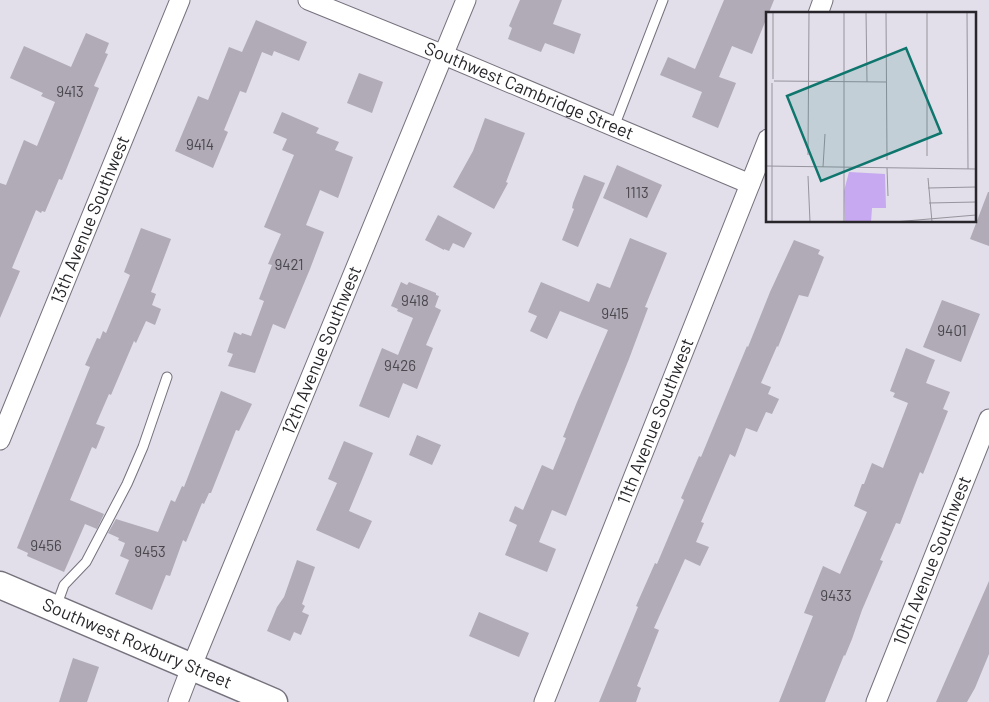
<svg xmlns="http://www.w3.org/2000/svg" width="989" height="702" font-family="Barlow,sans-serif">
	<style>
		.building { fill: #b0abb7 }
		.lines { fill: none; stroke-linecap: round; stroke-linejoin: round }
		.service-casing { stroke: #76727d; stroke-width: 11 }
		.minor-casing { stroke: #76727d; stroke-width: 21 }
		.secondary-casing { stroke: #76727d; stroke-width: 29 }
		.service { stroke: #fff; stroke-width: 9 }
		.minor { stroke: #fff; stroke-width: 19 }
		.secondary { stroke: #fff; stroke-width: 26 }
		.labels { text-anchor: middle; stroke-width: 4.5; stroke-linejoin: round; paint-order: stroke }
		.number-label { font-size: 15px; fill: #4a474d }
		.street-label { font-size: 18px; fill: #28262a; stroke: #e2deea }
		.inset-road { fill: none; stroke: #98949d; stroke-width: 1 }
		.view { fill: #0f766e; fill-opacity: 0.15; stroke: #0f766e; stroke-width: 2.5 }
		.inset-edge { fill: none; stroke: #28262a; stroke-width: 2.5 }
	</style>
	<rect width="100%" height="100%" fill="#e2deea"/>
	<path class="building" d="M520,0H562L553,24L581,34L574,54L545,43L541,52L508,39L512,28L509,26Z
		M724,0H774L752,54L732,46L719,77L736,83L718,128L692,117L702,92L660,75L668,57L695,69Z
		M256,20L307,42L299,61L274,51L272,56L262,52L246,93L240,91L224,130L228,132L213,168L175,151L198,96L208,100L229,47L242,52Z
		M86,33L109,43L105,53L108,54L94,86L99,88L62,180L59,179L45,212L42,211L41,213L36,210L12,268L20,271L0,318V183L6,185L24,140L37,146L55,102L41,96L43,93L10,78L24,46L71,67Z
		M359,73L383,82L372,113L347,103Z
		M282,112L319,128L316,133L339,142L335,150L353,157L338,198L320,190L306,225L324,232L310,269L285,329L273,324L255,373L228,366L233,354L227,352L234,332L241,335L242,333L251,336L264,301L259,299L272,265L268,264L281,234L264,227L294,155L282,150L287,139L273,133Z
		M485,118L525,133L506,182L508,183L494,209L453,187L473,151Z
		M617,165L662,185L647,218L603,198Z
		M584,175L605,183L578,247L562,240L574,209L572,208L573,203Z
		M988,192H989V246L970,239Z
		M438,215L472,233L464,248L453,243L449,251L444,249V250L425,240Z
		M141,228L171,239L151,292L156,294L152,305L161,309L155,325L146,321L136,343L134,341L111,395L109,394L96,424L105,427L96,449L92,447L70,500L104,514L97,529L85,524L64,572L27,556L28,553L17,548L90,367L85,365L97,338L100,339L103,331L106,333L130,275L124,272Z
		M630,238L667,253L645,307L648,308L629,359L566,516L552,510L539,542L556,549L547,572L505,555L517,525L509,521L515,506L523,510L542,465L553,470L566,438L563,437L577,402L608,330L560,311L547,339L530,331L537,316L528,312L541,282L589,302L597,283L610,288Z
		M794,240L820,250L818,254L824,257L808,297L799,295L778,347L777,346L761,383L771,387L768,394L779,399L772,414L766,412L757,432L746,428L735,457L730,454L701,522L704,523L696,542L709,547L700,566L685,559L654,628L659,630L637,686L641,688L636,702H599L638,607L636,606L655,563L657,564L684,500L681,498L699,456L701,457L747,346L748,347L770,292Z
		M401,282L407,285L409,282L436,293V295L439,296L435,307L441,310L426,345L433,348L417,389L403,383L389,418L359,406L382,348L398,355L413,318L397,311L398,309L391,306Z
		M942,300L980,314L961,362L923,347Z
		M906,348L935,360L926,383L950,392L943,409L948,411L923,474L920,472L900,524L896,523L880,560L883,561L862,610L852,639L845,656L844,655L825,702H779L813,616L804,613L823,566L840,574L867,512L854,506L862,484H864L872,463L883,468L908,403L893,397L895,393L890,391Z
		M221,391L252,404L239,431L236,430L211,493H209L204,504L202,503L186,542L183,540L170,576L166,575L152,610L115,594L129,560L120,556L125,543L118,540L119,538L108,533L116,519L158,532L171,500L175,502L182,486L184,487Z
		M417,435L441,445L432,465L409,455Z
		M344,441L373,453L349,511L372,521L359,549L316,530L337,483L328,479Z
		M297,560L315,567L302,604L305,606L302,612L309,615L301,635L294,632L290,641L267,631L277,607L284,597Z
		M989,581V654L975,688L967,702H936Z
		M479,612L529,633L519,657L469,636Z
		M73,658L99,667L87,702H59Z"/>
	<g class="lines">
		<defs>
			<path id="service" d="M614,127L663,0
				M56,607L64,585L86,562L127,484L143,447L167,377"/>
			<g id="minor">
				<path id="s1" d="M308,0L444,55L750,184"/>
				<path d="M818,14L823,0"/>
				<path id="s2" d="M0,440L180,0"/>
				<path id="s3" d="M178,702L191,668L466,0"/>
				<path id="s4" d="M544,702L768,139"/>
				<path id="s5" d="M876,702L989,419"/>
			</g>
			<g id="secondary">
				<path id="s6" d="M0,585L274,702"/>
			</g>
		</defs>
		<use href="#service" class="service-casing"/>
		<use href="#minor" class="minor-casing"/>
		<use href="#secondary" class="secondary-casing"/>
		<use href="#service" class="service"/>
		<use href="#minor" class="minor"/>
		<use href="#secondary" class="secondary"/>
	</g>
	<g class="labels">
		<g class="number-label">
			<text x="70" y="97">9413</text>
			<text x="200" y="150">9414</text>
			<text x="637" y="198">1113</text>
			<text x="289" y="270">9421</text>
			<text x="415" y="306">9418</text>
			<text x="615" y="319">9415</text>
			<text x="952" y="336">9401</text>
			<text x="400" y="371">9426</text>
			<text x="46" y="551">9456</text>
			<text x="150" y="557">9453</text>
			<text x="836" y="601">9433</text>
		</g>
		<g class="street-label">
			<text dy="6" stroke="none"><textPath href="#s1" startOffset="239">Southwest Cambridge Street</textPath></text>
			<text dy="6" stroke="none"><textPath href="#s2" startOffset="238">13th Avenue Southwest</textPath></text>
			<text dy="6" stroke="none"><textPath href="#s3" startOffset="380">12th Avenue Southwest</textPath></text>
			<text dy="6" stroke="none"><textPath href="#s4" startOffset="302">11th Avenue Southwest</textPath></text>
			<text dy="6" stroke="none"><textPath href="#s5" startOffset="152">10th Avenue Southwest</textPath></text>
			<text dy="6" stroke="none"><textPath href="#s6" startOffset="149">Southwest Roxbury Street</textPath></text>
		</g>
	</g>
	<g transform="translate(766 12)">
		<rect width="210" height="210" fill="#e2deea"/>
		<path d="M83,160L119,162L120,196H106L105,210H79L78,179Z" fill="#c6a9f0"/>
		<path class="inset-road" d="M78,0V210M100,0L101,70M120,0L121,148M161,0V144M201,0L202,157M7,67V0M8,69L120,70M42,143L43,0M0,154L210,157M57,155L59,122M121,156L122,184M42,164L44,210M162,166L166,210M162,176L210,175M163,191L210,190M6,210V71M128,210L210,203"/>
		<path class="view" d="M140,36L175,121L55,169L21,84Z"/>
		<rect width="210" height="210" class="inset-edge"/>
	</g>
</svg>
